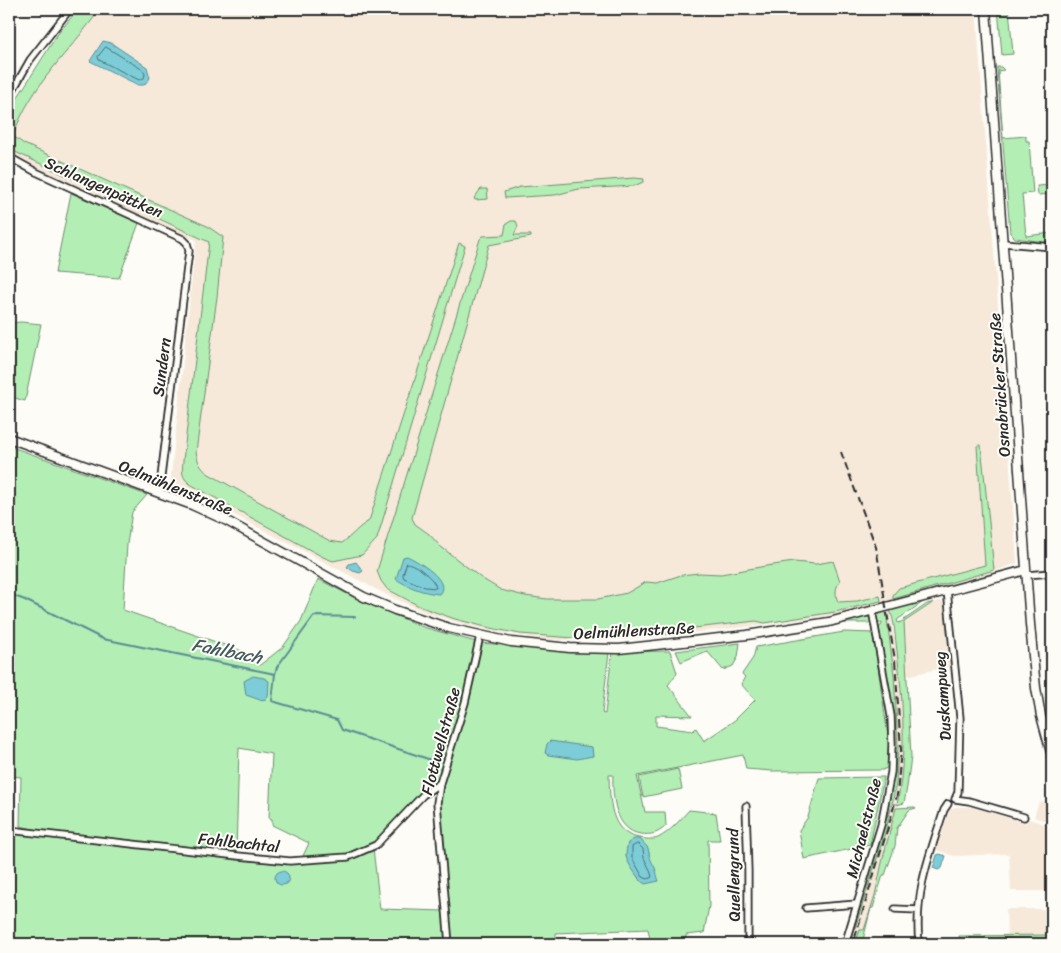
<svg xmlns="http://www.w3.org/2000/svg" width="1061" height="953" font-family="Sriracha,sans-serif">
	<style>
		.built { fill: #f6e9da }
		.green { fill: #b3efb4; stroke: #6f8d70; fill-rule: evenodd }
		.water { fill: #7dcdd8; stroke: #5c8c93 }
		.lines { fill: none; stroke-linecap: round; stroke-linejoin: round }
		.shore { stroke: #4c6c70; stroke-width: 1 }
		.stream { stroke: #5c8c93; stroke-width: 2 }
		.street-casing { stroke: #2b2b2b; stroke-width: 9 }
		.secondary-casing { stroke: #2b2b2b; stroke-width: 11 }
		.street { stroke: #fdfcf7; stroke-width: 5.5 }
		.secondary { stroke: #fdfcf7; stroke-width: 8 }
		.rail { stroke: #2b2b2b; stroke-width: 2; stroke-dasharray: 8 4; stroke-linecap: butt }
		.labels { text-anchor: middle; stroke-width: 4; stroke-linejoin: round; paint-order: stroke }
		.street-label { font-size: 16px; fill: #2b2b2b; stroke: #fdfcf7 }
		.water-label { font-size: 18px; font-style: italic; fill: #445c5f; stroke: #fdfcf7 }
	</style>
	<rect width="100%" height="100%" fill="#fdfcf7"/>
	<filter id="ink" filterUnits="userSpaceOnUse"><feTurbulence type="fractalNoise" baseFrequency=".02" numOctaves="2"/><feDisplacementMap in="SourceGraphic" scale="10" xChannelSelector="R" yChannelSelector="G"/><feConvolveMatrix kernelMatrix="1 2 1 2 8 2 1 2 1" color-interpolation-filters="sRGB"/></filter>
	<g filter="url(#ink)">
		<path class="built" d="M86,9H976L1017,563L991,573L839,614L762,625L664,636L600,640H552L502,633L462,624L424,612L387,595L223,509L170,485L196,240L46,172L9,151V115Z
			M939,601L943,602L946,608L951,666L907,676L904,622L934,602Z
			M890,610L900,674L904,745L902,775L896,812L883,858L875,895L864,930L856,939L855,944H850L886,830L896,783L898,746L897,727L894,675L885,611Z
			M1052,800V823L1034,817L1039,802Z
			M955,807H972L1026,823L1028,819L1052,826V891H1011L1009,854L954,856L936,850L950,810Z
			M1006,909H1052V944H960L959,936H1007Z"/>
		<path class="green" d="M78,9H100C70,52 31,84 13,136L24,144L207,226L223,237L217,297L196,452C198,462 200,468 209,474L330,541L342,543C352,536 358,527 369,521L459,243L465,246L377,539L362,555L333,561L323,557L190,484C181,477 182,471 183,461L209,242L13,151L9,147V111L57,35Z
			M998,9H1009L1013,54L1002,55Z
			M997,67H1001L1004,70L998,71L1003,138L1026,136V141H1029L1033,193L1022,194L1026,236L1052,233V243L1015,238L1010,233Z
			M634,178L644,179L643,182L634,186L579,189L555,195L505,198L504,192L520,187Z
			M1052,185V194L1038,195L1037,186Z
			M481,189H487L488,199L475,200L474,198Z
			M71,193L139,223L119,278L55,273Z
			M511,221H516L518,226L514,235H531V237L489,245L412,518L415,524L429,534L440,546L481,578L501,590L525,596L547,599H598L627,593L646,582L657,583L681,575L699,573L721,574L766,566L794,562L816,564L833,561L840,581C835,588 835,594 838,602L857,601L880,596L881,601L835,612L765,623L756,621L677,630L668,634L574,638L520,634L486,627L455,619L421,607L387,589L381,581L377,571L480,239L483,236L504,235L506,224Z
			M21,322L41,324L25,401L15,398H9V323Z
			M979,445H981L994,570L893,599V595L899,588L985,565L977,446Z
			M9,446L147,495L132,512L127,544L123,610L242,651L248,660L260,665L283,647L301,621L318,579L361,601L423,627L476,642L464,701L439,782L374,843L350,854L302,858L309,843L272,825V819L269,818L272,754L239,748L236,853L47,832L20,826L21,777L9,776Z
			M926,600L897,620L898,623L901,622L927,604L934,602L904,622L911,757L907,787L904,803L897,805C907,754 903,702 897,651C895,638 895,622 890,610Z
			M886,611L894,675L898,746L896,783L892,805L888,808L884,820L893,768L887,676L879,627L882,625V623H878L876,617L880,612Z
			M865,616L870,618L873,623H841Z
			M844,632L873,633L889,743L888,767L883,770L773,771L746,769L743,755L637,776L645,812H665L666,826C657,834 652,835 641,834C615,831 612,796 613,775H609C610,799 609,833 639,838C645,839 652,840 658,838C670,832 680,820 689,810L716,813L720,840H708L709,906L704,933L686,935L685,944H651L648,929L556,933V944H452L440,811V799L480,643L609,652L602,713L605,714L612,652L670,651L677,673L668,685L692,716L656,715V726L693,731L696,728L704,741L735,720L755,700L741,684L745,677L742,674L753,658L756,647ZM628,843L649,852V856L657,878L640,881L626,856Z
			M740,643L738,657L733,666L723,670L707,651L681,662L676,651Z
			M678,769L682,789L643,797L639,777Z
			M884,777L870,845L804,859L799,830L808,817L819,778Z
			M915,807L916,808L909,810L897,828L895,846L885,875H883L873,908H871L862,944H855L860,930H864L875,895L883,858L896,808Z
			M891,808L886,830L850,944H847L881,830Z
			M9,833L255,859L350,857L373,848L380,909L444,911L447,944H9Z
			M1052,935V944L1041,943V940L998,938V940L994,941V944H960L959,936Z"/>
		<path class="water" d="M103,41L111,43L147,67L150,78L144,85H138L90,61Z
			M407,556C418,561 452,581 439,594C424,593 408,587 396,579L403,557Z
			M356,562L363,571L360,573L353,571L347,567L349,564Z
			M253,676L264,678L269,681L268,697L266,699L260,700L246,695L244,681Z
			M550,741L592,747L593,756L577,759L548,755L545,753L547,744Z
			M634,839H640L648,848C650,859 650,858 655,868C657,872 657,877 659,881L645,884C639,880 627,863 626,856C626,852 627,847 628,843Z
			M940,854L946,856L942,868L938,870L933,868L937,855Z
			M275 878a7 7 0 1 1 14 0a7 7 0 1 1-14 0Z"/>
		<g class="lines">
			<path class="shore" d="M106,47L143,70L145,74L144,78L139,80L99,60L98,57Z
				M407,563C416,564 435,579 436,588L425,587L404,578L403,575Z
				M638,844L643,849L644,858L650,870L652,877L648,879L643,877L632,858V847Z"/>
			<path class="stream" d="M9,594L25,600L103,639L275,674L272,701L337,720L342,730L437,762
				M275,674L277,667L314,616L355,617"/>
			<defs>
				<path id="street" d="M9,97L30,60L70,9
					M9,157L36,172L183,239L187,243L189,251L159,493
					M1003,243L1052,247
					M1026,575L1052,573
					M947,590L960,718L958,792L955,799L969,801L1024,817
					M746,806L748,871V944
					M9,830L238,856L290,861L348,857L376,845L423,795L440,783
					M806,908L857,904
					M895,909L918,910
					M449,944L437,803L440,783L465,703L480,636
					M845,944L881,825L891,772L892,744L891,716L872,610
					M919,944C914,893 929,857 944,810L948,804"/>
				<path id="secondary" d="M986,9L1030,624L1036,688L1041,716L1052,756
					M9,438L192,505L225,520L364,597L395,610L449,628L511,642L570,648L619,649L747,635L829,622L1026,570"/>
			</defs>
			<use href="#street" class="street-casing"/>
			<use href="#secondary" class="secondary-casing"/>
			<use href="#street" class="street"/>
			<use href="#secondary" class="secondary"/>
			<path class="rail" d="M841,452L876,547L895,660L901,750L897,795L890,821L853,944"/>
		</g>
	</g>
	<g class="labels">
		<g class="street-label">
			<text transform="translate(104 187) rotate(24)" y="6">Schlangenpättken</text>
			<text transform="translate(161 367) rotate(-83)" y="6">Sundern</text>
			<text transform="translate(999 385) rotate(-94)" y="6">Osnabrücker Straße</text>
			<text transform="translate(176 487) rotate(22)" y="6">Oelmühlenstraße</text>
			<text transform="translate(634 630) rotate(-3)" y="6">Oelmühlenstraße</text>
			<text transform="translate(942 696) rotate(-94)" y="6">Duskampweg</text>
			<text transform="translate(440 741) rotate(-75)" y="6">Flottwellstraße</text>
			<text transform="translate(863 828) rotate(-76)" y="6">Michaelstraße</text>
			<text transform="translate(239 842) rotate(6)" y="6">Fahlbachtal</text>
			<text transform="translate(733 875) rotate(-91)" y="6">Quellengrund</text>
		</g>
		<g class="water-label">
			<text transform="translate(227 651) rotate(11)" y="6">Fahlbach</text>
		</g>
	</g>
	<rect width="1061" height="953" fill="none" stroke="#fdfcf7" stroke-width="30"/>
	<rect x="15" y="15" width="1031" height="923" fill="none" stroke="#2b2b2b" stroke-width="2" filter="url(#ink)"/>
</svg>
